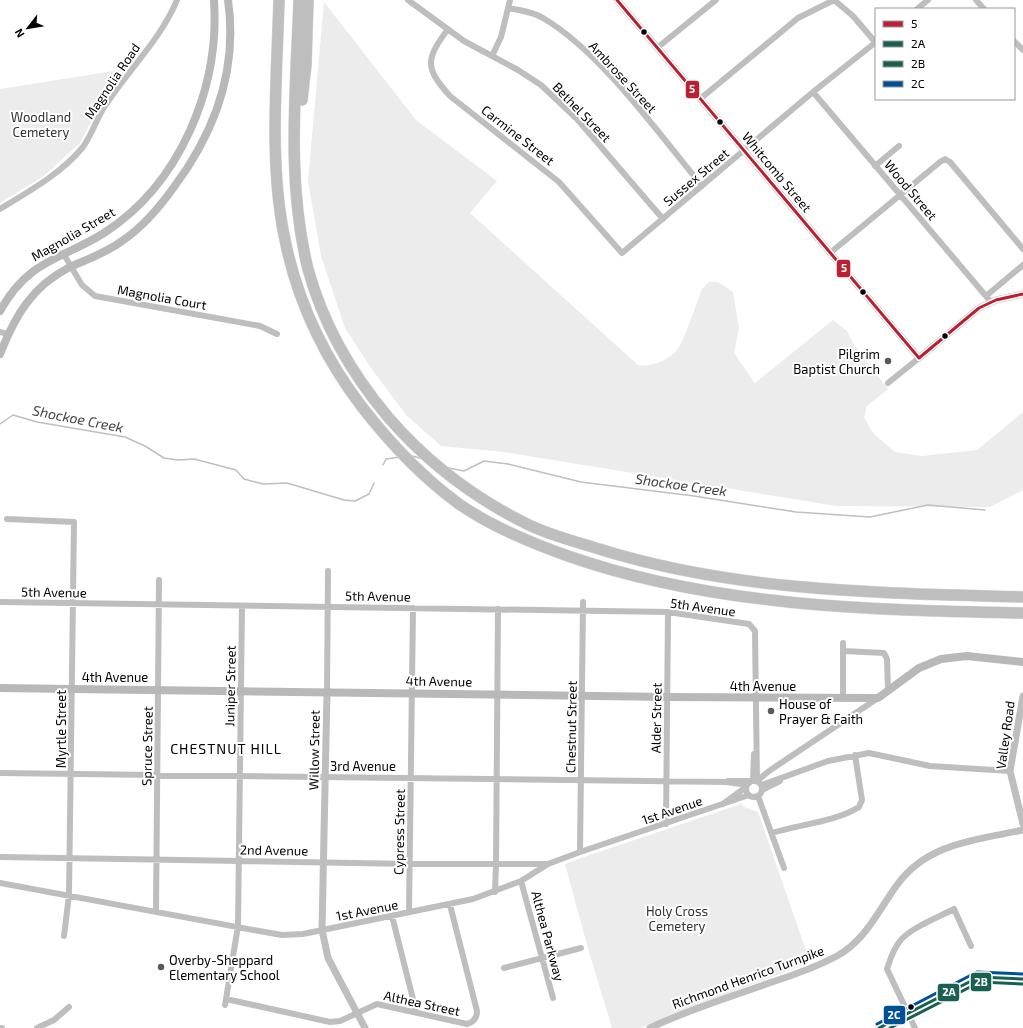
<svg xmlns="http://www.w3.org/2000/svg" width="1023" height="1028" font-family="'Exo 2',sans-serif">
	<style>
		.green { fill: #ececec }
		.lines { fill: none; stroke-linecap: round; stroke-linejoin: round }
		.stream { stroke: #bfbfbf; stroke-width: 1.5 }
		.motorway-casing { stroke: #dbdbdb; stroke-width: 12 }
		.minor { stroke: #bebebe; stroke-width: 6 }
		.tertiary { stroke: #bebebe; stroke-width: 7 }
		.secondary { stroke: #b8b8b8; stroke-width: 8 }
		.motorway { stroke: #bebebe; stroke-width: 11 }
		.bus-1-casing { stroke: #fff; stroke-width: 6 }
		.bus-2-casing { stroke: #fff; stroke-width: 6 }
		.bus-3-casing { stroke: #fff; stroke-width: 6 }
		.bus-4-casing { stroke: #fff; stroke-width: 6 }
		.bus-1 { stroke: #b92031; stroke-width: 3 }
		.bus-2 { stroke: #1a6051; stroke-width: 3 }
		.bus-3 { stroke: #1a6051; stroke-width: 3 }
		.bus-4 { stroke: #004f99; stroke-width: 3 }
		.bus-dot { fill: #000; stroke: #fff; stroke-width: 1.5 }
		.poi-dot { fill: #595959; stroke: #fff; stroke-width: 1.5 }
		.labels { text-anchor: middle; stroke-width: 4; stroke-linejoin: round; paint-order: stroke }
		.street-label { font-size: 13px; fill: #000; stroke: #fff }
		.park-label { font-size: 13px; fill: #333; stroke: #fff }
		.poi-label { font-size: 13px; fill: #000; stroke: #fff; text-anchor: start }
		.water-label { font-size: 14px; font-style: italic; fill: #444; stroke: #fff }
		.neighbourhood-label { font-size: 14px; letter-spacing: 1px; fill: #000; stroke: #fff }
		.line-badge { stroke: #fff; stroke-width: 1.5 }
		.badge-label { font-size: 11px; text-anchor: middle; font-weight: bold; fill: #fff }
	</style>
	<rect width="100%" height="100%" fill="#fff"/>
	<path class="green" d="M324,2L416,120L497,181L470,213L638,365C653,367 667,361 677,350C684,342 697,301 702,289L709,282H718L733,292L739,328L734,353L755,383L833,320L847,331L854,345L888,389L867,406L864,418L874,434L895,452L922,456L977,450L1023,412V490L990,507L836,506L504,452L441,446L406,415L371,368L345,328L321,256L308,181Z
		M126,69L99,107L80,143L45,175L0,203V89Z
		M741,804L744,807L758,812L810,962L641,1028H612L589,952L565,864L584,857Z"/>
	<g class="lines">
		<path class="stream" d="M0,424L13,415L37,422L125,437L145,446L164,458L178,460L194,459L236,470L244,479L263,484L287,483L344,500L355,501L369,494L374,483
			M409,455L423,459
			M383,465L386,459L400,457
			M449,468L464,471L484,461L508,464L581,482L694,496L796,512L870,517L928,505L985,510"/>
		<defs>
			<path id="motorway" d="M279,0C277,76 269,161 284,235C296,298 323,356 362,407C390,443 422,477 459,504C492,527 531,543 568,556C714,607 871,610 1023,613
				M299,0C296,90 286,181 308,269C323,324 351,373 388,417C425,460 473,497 525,523C548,535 574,541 599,549C737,592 880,593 1023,597
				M302,100L306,65L308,0"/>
		</defs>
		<use href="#motorway" class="motorway-casing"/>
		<path class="minor" d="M408,0L464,41L518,70L541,85L577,119L663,219
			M834,0L853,16L876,43
			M976,0L984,9
			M508,8C520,10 533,12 543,18C601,52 659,134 702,186
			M917,9L928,0
			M448,29C425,60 425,68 450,96L559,182L622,253L813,92L876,42
			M1014,41L1023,50
			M657,48L716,0
			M492,56L501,37L510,0
			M813,92L991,302
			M700,99L798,18L834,0
			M875,166L899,146
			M0,209C28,192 62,173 83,147C91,136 96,121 103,109C126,72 160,41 177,0
			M63,253L82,285L95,296L260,326L277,334
			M830,253L940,162L945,159L950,162L1023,249
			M986,296L1023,265
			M0,332L8,334
			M888,383L919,358
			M7,519L74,522L69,895L64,936
			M0,602L668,612L749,624L755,631L757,781
			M843,643V698
			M843,651L884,653L887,659L888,690
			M327,692L328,571
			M0,773L727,782L747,785
			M746 789a8 8 0 1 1 16 0a8 8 0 1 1-16 0Z
			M728,781H751
			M753,781L754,754
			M757,781L769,771L878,698
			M762,785L828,761L869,753L930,766L1010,771
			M762,790L780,781
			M758,796L784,868
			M723,804L746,787
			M666,824L668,612
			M772,833C797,825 838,821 859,807L862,800L855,755
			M580,852L583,602
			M0,857L410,864H546
			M521,881L553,998
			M0,883L259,931L282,935L303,934L473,899L521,881L548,864L580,852L749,795
			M495,892L496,865L498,609
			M156,911L159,580
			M409,912L413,608
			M392,916L415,1007V1012
			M504,968L581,948
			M226,999L330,1022L340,1021L377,1004L467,1024C474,1022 477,1018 477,1011L450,905
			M225,1005L238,926L242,606
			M0,1028H2
			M37,1028L54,1020L69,1007
			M915,1028L887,969C890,960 893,949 900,941C910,928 939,917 954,909L971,946"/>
		<path class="tertiary" d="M617,0L919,358L979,308L996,300L1023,294
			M327,692L322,930L328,958L365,1028
			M1023,696L1010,771L1023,824
			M650,1028C689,1009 731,997 772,982C794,975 816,967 837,956C865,941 878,911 897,885C927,843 976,840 1023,830
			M879,1028L979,977L1023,979"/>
		<path class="secondary" d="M0,311C29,259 61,260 104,233C180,184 220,88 214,0
			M0,354C15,316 32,286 70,267C88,259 106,253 122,241C143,227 159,208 174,187C215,132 238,69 228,0
			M0,688L668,697L878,698L919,668L941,659L967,656L1023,662"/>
		<use href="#motorway" class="motorway"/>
		<defs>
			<path id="bus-1" d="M617,0L919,358
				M919,358L979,308L996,300L1023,294"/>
			<path id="bus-2" d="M879,1028L979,977L1023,979"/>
			<path id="bus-3" d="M890,1028L980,982L1023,984"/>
			<path id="bus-4" d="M877,1024L977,972L1023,974"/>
		</defs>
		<use href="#bus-1" class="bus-1-casing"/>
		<use href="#bus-2" class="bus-2-casing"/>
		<use href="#bus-3" class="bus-3-casing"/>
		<use href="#bus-4" class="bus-4-casing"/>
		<use href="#bus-1" class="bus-1"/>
		<use href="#bus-2" class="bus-2"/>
		<use href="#bus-3" class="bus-3"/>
		<use href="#bus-4" class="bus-4"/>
	</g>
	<g class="bus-dot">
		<circle cx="644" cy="32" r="3.5"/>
		<circle cx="720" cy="122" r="3.5"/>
		<circle cx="863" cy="292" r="3.5"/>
		<circle cx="945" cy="336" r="3.5"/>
		<circle cx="911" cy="1007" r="3.5"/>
	</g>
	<g class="poi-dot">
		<circle cx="888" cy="361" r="4"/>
		<circle cx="771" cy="711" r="4"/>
		<circle cx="161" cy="967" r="4"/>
	</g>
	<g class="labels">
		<g class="street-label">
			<text transform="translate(623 77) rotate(47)" y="5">Ambrose Street</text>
			<text transform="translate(112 81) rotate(-56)" y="5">Magnolia Road</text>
			<text transform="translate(582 112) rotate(46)" y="5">Bethel Street</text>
			<text transform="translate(518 135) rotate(38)" y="5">Carmine Street</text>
			<text transform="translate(777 172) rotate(50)" y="5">Whitcomb Street</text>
			<text transform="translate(696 177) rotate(-40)" y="5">Sussex Street</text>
			<text transform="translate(911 190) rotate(50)" y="5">Wood Street</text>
			<text transform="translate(73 234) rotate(-30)" y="5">Magnolia Street</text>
			<text transform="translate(162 297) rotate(10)" y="5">Magnolia Court</text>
			<text transform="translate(54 592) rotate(1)" y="5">5th Avenue</text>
			<text transform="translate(378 596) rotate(1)" y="5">5th Avenue</text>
			<text transform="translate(703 607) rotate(8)" y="5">5th Avenue</text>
			<text x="115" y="682">4th Avenue</text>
			<text transform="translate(439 681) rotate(1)" y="5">4th Avenue</text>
			<text transform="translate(230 686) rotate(-89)" y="5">Juniper Street</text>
			<text x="763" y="691">4th Avenue</text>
			<text transform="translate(656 718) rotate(-89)" y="5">Alder Street</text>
			<text transform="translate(571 727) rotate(-89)" y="5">Chestnut Street</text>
			<text transform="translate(61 729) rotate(-90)" y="5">Myrtle Street</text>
			<text transform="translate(1005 735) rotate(-82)" y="5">Valley Road</text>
			<text transform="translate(147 746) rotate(-89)" y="5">Spruce Street</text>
			<text transform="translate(314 750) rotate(-89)" y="5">Willow Street</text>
			<text x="363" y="771">3rd Avenue</text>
			<text transform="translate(672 810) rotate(-19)" y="5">1st Avenue</text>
			<text transform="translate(399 832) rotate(-89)" y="5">Cypress Street</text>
			<text transform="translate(274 850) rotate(1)" y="5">2nd Avenue</text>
			<text transform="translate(367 910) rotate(-11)" y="5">1st Avenue</text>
			<text transform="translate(548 936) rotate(75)" y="5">Althea Parkway</text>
			<text transform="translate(748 977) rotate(-20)" y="5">Richmond Henrico Turnpike</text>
			<text transform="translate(422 1003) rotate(12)" y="5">Althea Street</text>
		</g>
		<g class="park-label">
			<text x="41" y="122">Woodland<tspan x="41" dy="15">Cemetery</tspan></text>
			<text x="677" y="916">Holy Cross<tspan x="677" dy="15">Cemetery</tspan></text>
		</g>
		<g class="poi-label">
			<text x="880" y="359" text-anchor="end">Pilgrim<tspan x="880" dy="15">Baptist Church</tspan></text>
			<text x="779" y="709">House of<tspan x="779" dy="15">Prayer &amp; Faith</tspan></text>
			<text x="169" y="965">Overby-Sheppard<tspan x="169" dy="15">Elementary School</tspan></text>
		</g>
		<g class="water-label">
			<text transform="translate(78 419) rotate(11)" y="5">Shockoe Creek</text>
			<text transform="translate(681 485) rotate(8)" y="5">Shockoe Creek</text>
		</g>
		<g class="neighbourhood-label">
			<text x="226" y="754">CHESTNUT HILL</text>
		</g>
	</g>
	<g class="line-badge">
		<rect x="685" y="80" width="15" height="19" rx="4" fill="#b92031"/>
		<rect x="836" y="259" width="15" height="19" rx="4" fill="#b92031"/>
		<rect x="970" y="972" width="22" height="20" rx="4" fill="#1a6051"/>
		<rect x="937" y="983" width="23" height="19" rx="4" fill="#1a6051"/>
		<rect x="883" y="1005" width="23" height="20" rx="4" fill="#004f99"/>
	</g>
	<g class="badge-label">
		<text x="692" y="93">5</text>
		<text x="844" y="272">5</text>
		<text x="981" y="986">2B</text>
		<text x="949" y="996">2A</text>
		<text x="894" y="1019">2C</text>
	</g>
	<rect x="875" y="8" width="140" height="92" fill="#ffffff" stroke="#999999"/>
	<rect x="883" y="21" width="20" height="6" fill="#b92031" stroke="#999999"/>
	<text x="911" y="28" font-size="12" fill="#000000">5</text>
	<rect x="883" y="41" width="20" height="6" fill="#1a6051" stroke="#999999"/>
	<text x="911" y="48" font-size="12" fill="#000000">2A</text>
	<rect x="883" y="61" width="20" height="6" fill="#1a6051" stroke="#999999"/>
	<text x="911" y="68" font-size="12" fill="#000000">2B</text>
	<rect x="883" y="81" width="20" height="6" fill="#004f99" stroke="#999999"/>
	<text x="911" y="88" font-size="12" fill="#000000">2C</text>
	<g transform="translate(28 28) rotate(239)" stroke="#ffffff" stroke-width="3" paint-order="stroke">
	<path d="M0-3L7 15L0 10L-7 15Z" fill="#000000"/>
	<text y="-6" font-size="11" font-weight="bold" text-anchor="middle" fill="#000000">N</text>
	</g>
</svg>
